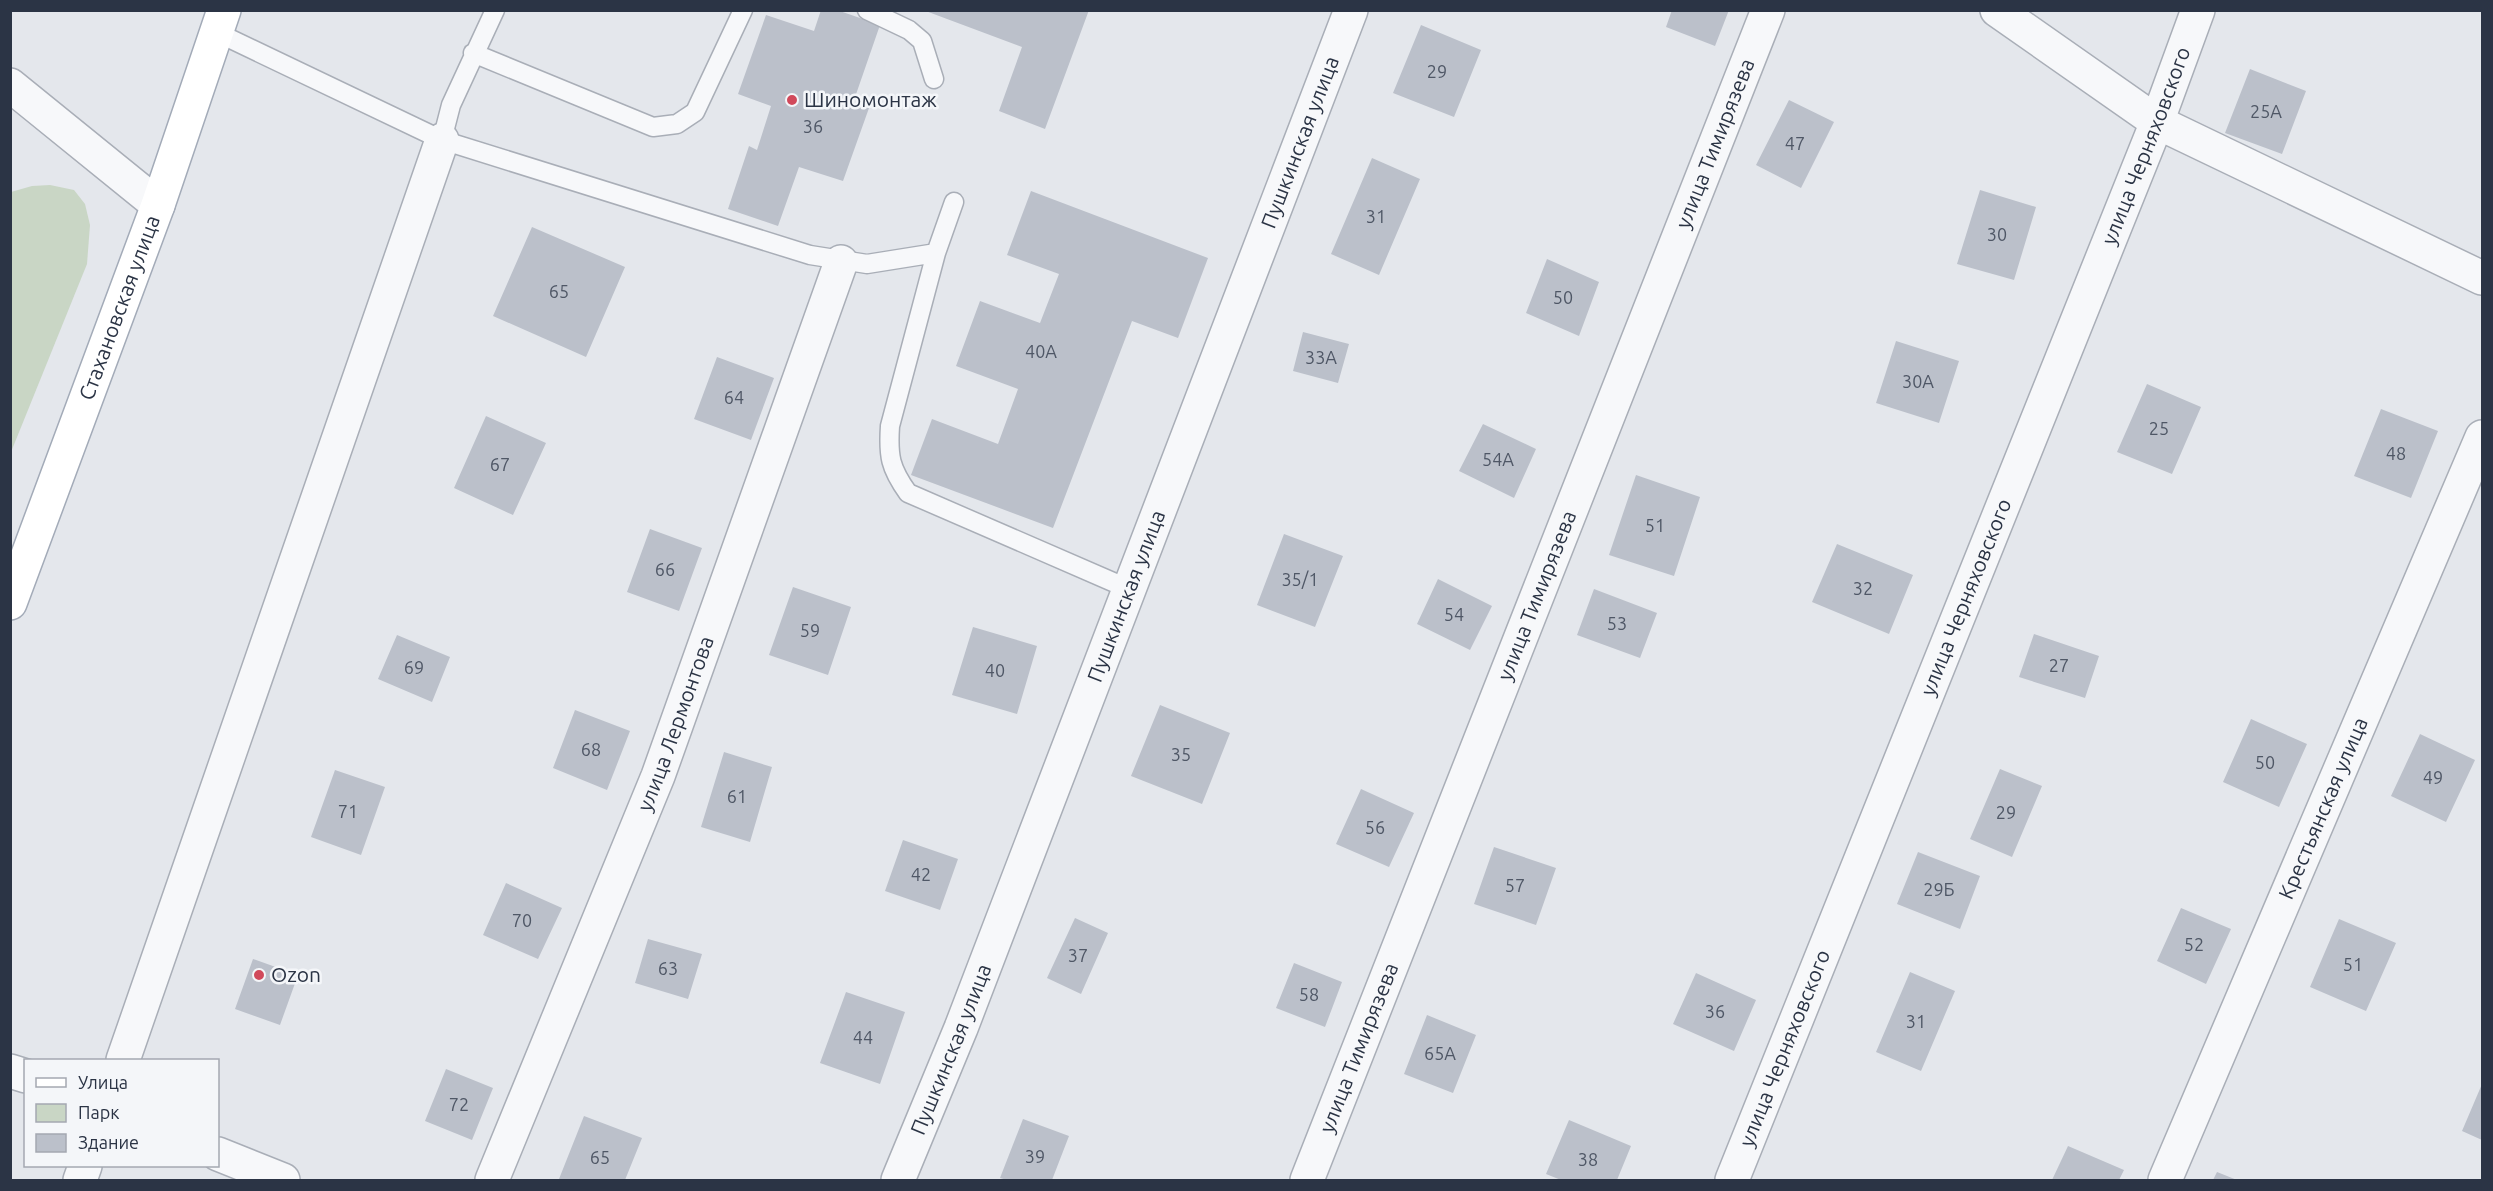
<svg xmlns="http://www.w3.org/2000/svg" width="2493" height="1191" font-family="Ubuntu,sans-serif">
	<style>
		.green { fill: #c9d6c5 }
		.building { fill: #bbc0ca }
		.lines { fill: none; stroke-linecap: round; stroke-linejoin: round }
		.service-casing { stroke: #a9aeb7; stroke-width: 21 }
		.minor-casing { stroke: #a9aeb7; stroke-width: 36 }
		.primary-casing { stroke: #a3abb8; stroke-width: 36 }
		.service { stroke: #f7f8fa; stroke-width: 18 }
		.minor { stroke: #f7f8fa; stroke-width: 33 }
		.primary { stroke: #fff; stroke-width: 33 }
		.poi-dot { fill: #d1495b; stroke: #f4f6f9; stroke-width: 2 }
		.labels { text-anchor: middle; stroke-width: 5; stroke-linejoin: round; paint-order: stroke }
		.number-label { font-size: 18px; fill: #4f5766 }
		.poi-label { font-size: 21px; fill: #2b3445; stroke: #f4f6f9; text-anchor: start }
		.street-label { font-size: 21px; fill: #2b3445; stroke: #f4f6f9 }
	</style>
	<rect width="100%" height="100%" fill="#e4e7ec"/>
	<path class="green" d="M50,185L74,190L85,204L90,225L87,264L11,452V192L32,186Z"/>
	<path class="building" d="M821,10H837L880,25L853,103L869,108L843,181L799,167L778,226L728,209L749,146L757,150L771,106L738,94L766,15L814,31Z
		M923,10H1089L1045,129L999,111L1022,47Z
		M1672,10H1729L1715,46L1666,27Z
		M1421,25L1481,50L1454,117L1393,93Z
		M2250,69L2306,91L2282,154L2225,133Z
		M1789,100L1834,122L1801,188L1756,165Z
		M1372,158L1420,179L1379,275L1331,254Z
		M1980,190L2036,207L2014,280L1957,264Z
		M1031,191L1208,258L1178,338L1132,321L1053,528L911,475L932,419L998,444L1018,389L956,366L980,301L1040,323L1059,274L1007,255Z
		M532,227L625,267L586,357L493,316Z
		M1547,259L1599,282L1579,336L1526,313Z
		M1303,332L1349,344L1338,383L1293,371Z
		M1896,341L1959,361L1939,423L1876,403Z
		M717,357L774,378L751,440L694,419Z
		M2147,384L2201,407L2172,474L2117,452Z
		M2381,409L2438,431L2411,498L2354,476Z
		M486,416L546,443L513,515L454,488Z
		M1483,424L1536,449L1514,498L1459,471Z
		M1636,475L1700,497L1674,576L1609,555Z
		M650,529L702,548L679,611L627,592Z
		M1284,534L1343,556L1315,627L1257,605Z
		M1837,544L1913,575L1889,634L1812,602Z
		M1438,579L1492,606L1470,650L1417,624Z
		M793,587L851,607L828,675L769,655Z
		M1594,589L1657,613L1640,658L1577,635Z
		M973,627L1037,646L1017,714L952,695Z
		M2034,634L2099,656L2085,698L2019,677Z
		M397,635L450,657L432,702L378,679Z
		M1160,705L1230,733L1202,804L1131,776Z
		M575,710L630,731L607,790L553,768Z
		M2251,719L2307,744L2279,807L2223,782Z
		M2420,734L2475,760L2446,822L2391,796Z
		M724,752L772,767L750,842L701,827Z
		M2000,769L2042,786L2012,857L1970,839Z
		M335,770L385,787L361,855L311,837Z
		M1361,789L1414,813L1389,867L1336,844Z
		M903,840L958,859L940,910L885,891Z
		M1494,847L1556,868L1536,925L1474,904Z
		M1918,852L1980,876L1960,929L1897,904Z
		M506,883L562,908L538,959L483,935Z
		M2181,908L2231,929L2206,984L2157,961Z
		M1075,918L1108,933L1081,994L1047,978Z
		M2339,919L2396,943L2366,1011L2310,987Z
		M648,939L702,954L688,999L635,983Z
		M253,959L298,975L280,1025L235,1009Z
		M1294,963L1342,982L1325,1027L1276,1008Z
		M1910,972L1955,991L1921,1071L1876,1052Z
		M1696,973L1756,1000L1734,1051L1673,1024Z
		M846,992L905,1012L880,1084L820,1063Z
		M1427,1015L1476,1035L1453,1093L1404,1074Z
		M446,1069L493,1088L472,1140L425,1121Z
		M2482,1084V1140L2462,1131Z
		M584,1116L642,1138L625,1180L559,1179Z
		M1023,1119L1069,1136L1052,1180H1007L1000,1178Z
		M1569,1120L1631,1146L1617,1180H1561L1546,1174Z
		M2068,1146L2124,1170L2119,1180H2052Z
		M2217,1172L2237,1180H2213Z"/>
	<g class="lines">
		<defs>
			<path id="service" d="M867,10L909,30L922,41L934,79
				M216,32L442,140L810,255L867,264L936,253
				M473,53L653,127L677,124L695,112L743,10
				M442,140L451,105L495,10
				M954,202L936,253L890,426C888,456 890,468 908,493L1129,589"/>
			<g id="minor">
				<path d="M1997,10L2157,122L2482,278"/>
				<path d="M10,85L158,205"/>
				<path d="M123,1060L442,140"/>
				<path d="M10,1071L26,1076"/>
				<path d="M218,1154L283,1180"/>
				<path d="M80,1180L85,1166"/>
				<path id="s1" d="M492,1180L658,776L841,262"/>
				<path id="s2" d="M898,1180L961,1028L1351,10"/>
				<path id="s3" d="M1307,1180L1768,10"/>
				<path id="s4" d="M1732,1180L2157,122L2198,10"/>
				<path id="s5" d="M2165,1180L2482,437"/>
			</g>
			<g id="primary">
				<path id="s6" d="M10,603L158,205L224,10"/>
			</g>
		</defs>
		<use href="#service" class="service-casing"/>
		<use href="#minor" class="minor-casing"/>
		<use href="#primary" class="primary-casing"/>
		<use href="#service" class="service"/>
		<use href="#minor" class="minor"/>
		<use href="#primary" class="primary"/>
	</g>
	<g class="poi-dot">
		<circle cx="792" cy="100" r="6"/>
		<circle cx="259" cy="975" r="6"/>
	</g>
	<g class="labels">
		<g class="number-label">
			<text x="1437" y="78">29</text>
			<text x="2266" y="118">25А</text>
			<text x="813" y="133">36</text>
			<text x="1795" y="150">47</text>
			<text x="1376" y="223">31</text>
			<text x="1997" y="241">30</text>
			<text x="559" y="298">65</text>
			<text x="1563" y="304">50</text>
			<text x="1041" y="358">40А</text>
			<text x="1321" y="364">33А</text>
			<text x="1918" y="388">30А</text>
			<text x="734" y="404">64</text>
			<text x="2159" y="435">25</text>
			<text x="2396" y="460">48</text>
			<text x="1498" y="466">54А</text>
			<text x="500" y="471">67</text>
			<text x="1655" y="532">51</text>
			<text x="665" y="576">66</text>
			<text x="1300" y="586">35/1</text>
			<text x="1863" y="595">32</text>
			<text x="1454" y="621">54</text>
			<text x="1617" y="630">53</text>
			<text x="810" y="637">59</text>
			<text x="2059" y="672">27</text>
			<text x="414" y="674">69</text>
			<text x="995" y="677">40</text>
			<text x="591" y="756">68</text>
			<text x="1181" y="761">35</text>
			<text x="2265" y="769">50</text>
			<text x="2433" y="784">49</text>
			<text x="737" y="803">61</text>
			<text x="348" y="818">71</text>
			<text x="2006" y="819">29</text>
			<text x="1375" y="834">56</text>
			<text x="921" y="881">42</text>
			<text x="1515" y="892">57</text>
			<text x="1939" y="896">29Б</text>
			<text x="522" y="927">70</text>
			<text x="2194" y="951">52</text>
			<text x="1078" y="962">37</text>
			<text x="2353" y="971">51</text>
			<text x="668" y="975">63</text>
			<text x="1309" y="1001">58</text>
			<text x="1715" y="1018">36</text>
			<text x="1916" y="1028">31</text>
			<text x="863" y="1044">44</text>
			<text x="1440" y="1060">65А</text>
			<text x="459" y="1111">72</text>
			<text x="1035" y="1163">39</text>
			<text x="600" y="1164">65</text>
			<text x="1588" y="1166">38</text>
		</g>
		<g class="poi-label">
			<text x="804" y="107">Шиномонтаж</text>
			<text x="271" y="982">Ozon</text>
		</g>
		<g class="street-label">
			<text dy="7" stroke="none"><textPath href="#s2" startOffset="1113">Пушкинская улица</textPath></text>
			<text dy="7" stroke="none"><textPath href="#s3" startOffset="1114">улица Тимирязева</textPath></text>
			<text dy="7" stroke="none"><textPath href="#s4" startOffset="1114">улица Черняховского</textPath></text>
			<text dy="7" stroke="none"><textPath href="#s6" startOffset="315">Стахановская улица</textPath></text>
			<text dy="7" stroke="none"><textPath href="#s2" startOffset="627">Пушкинская улица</textPath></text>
			<text dy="7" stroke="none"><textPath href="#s3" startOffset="628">улица Тимирязева</textPath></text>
			<text dy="7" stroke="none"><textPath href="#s4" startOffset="628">улица Черняховского</textPath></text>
			<text dy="7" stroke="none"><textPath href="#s1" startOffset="492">улица Лермонтова</textPath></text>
			<text dy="7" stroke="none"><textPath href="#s5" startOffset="404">Крестьянская улица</textPath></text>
			<text dy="7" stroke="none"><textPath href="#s4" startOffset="142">улица Черняховского</textPath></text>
			<text dy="7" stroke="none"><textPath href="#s3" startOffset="142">улица Тимирязева</textPath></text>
			<text dy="7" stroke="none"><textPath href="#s2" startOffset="141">Пушкинская улица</textPath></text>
		</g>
	</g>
	<rect width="2493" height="1191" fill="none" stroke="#2b3445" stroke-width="24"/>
	<rect x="24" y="1059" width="195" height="108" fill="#f4f6f9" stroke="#a4a8b1" stroke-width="1.5"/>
	<rect x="36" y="1078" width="30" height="9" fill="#ffffff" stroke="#a4a8b1" stroke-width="1.5"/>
	<text x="78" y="1089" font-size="18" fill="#2b3445">Улица</text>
	<rect x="36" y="1104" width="30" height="18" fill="#c9d6c5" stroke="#a4a8b1" stroke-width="1.5"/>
	<text x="78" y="1119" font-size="18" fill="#2b3445">Парк</text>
	<rect x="36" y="1134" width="30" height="18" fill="#bbc0ca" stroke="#a4a8b1" stroke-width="1.5"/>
	<text x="78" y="1149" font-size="18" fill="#2b3445">Здание</text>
</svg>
